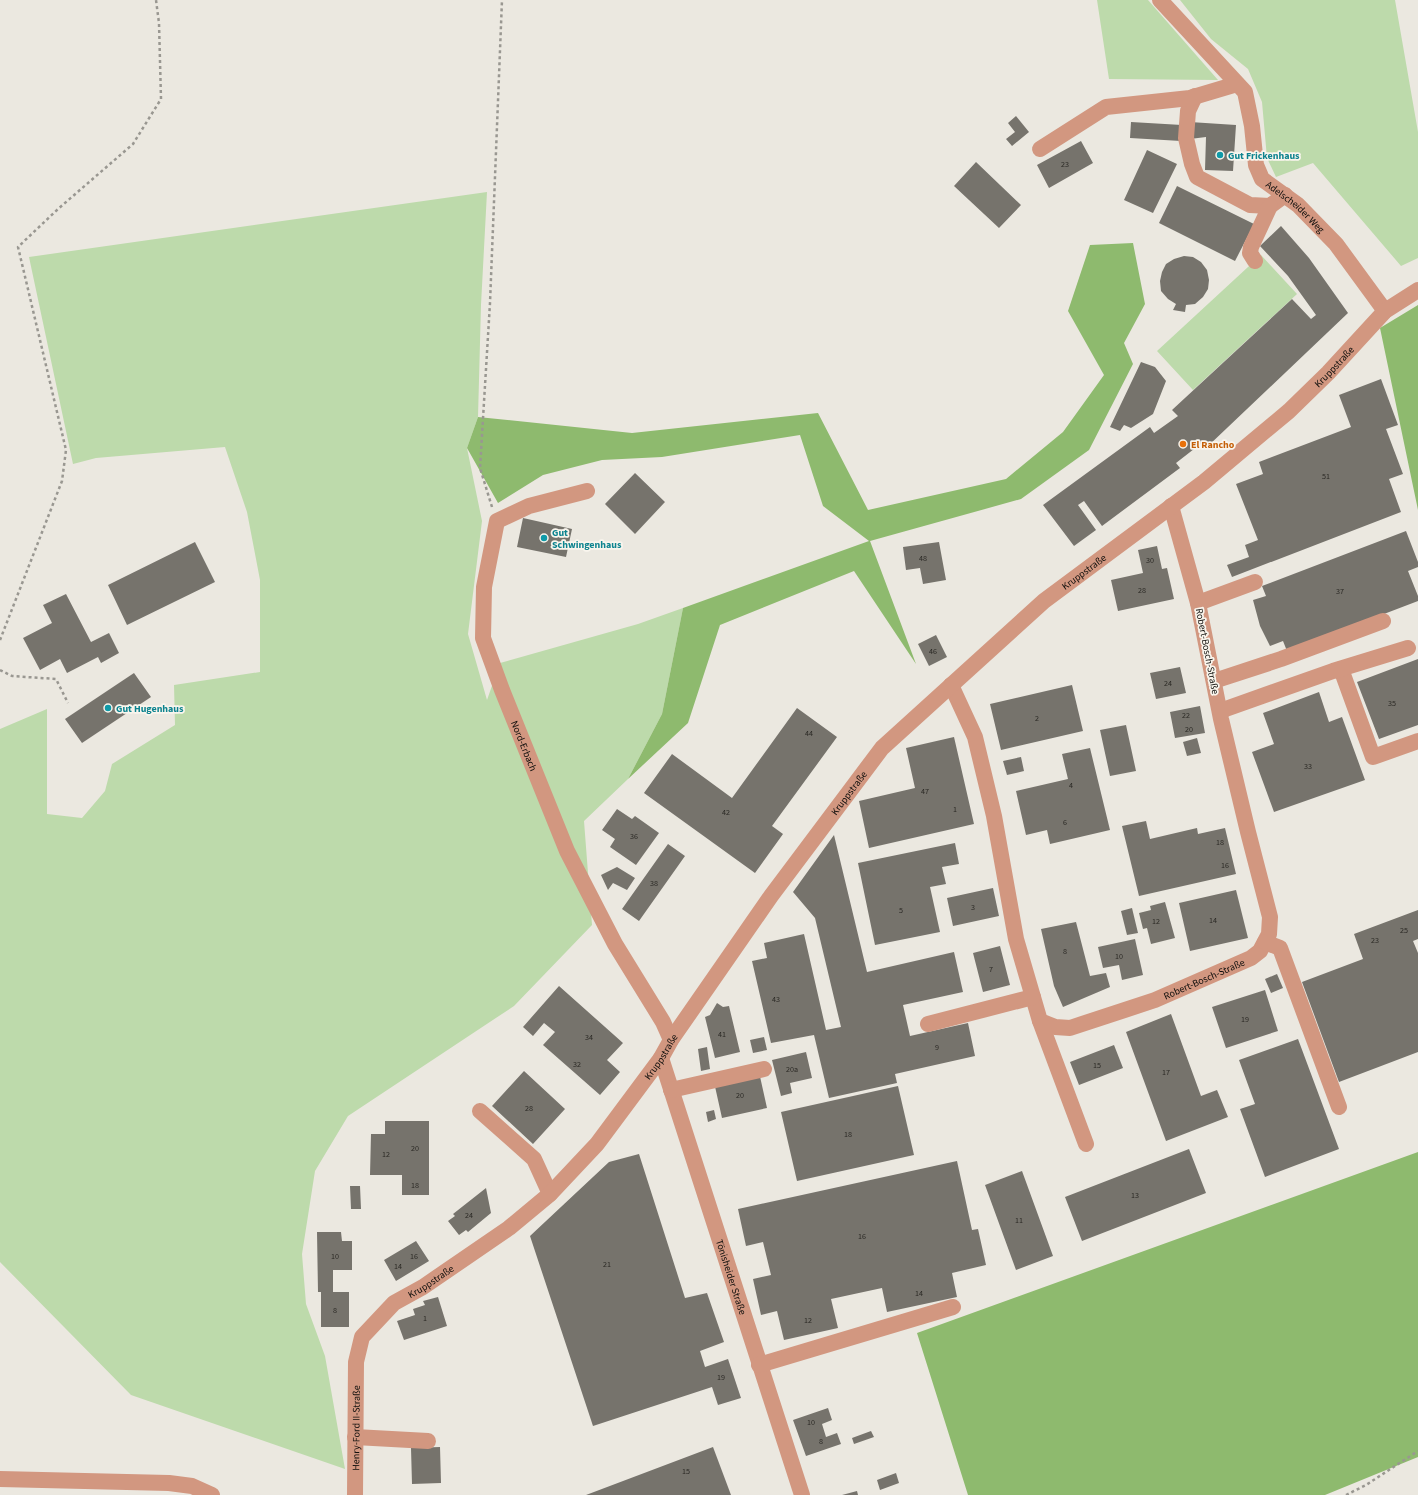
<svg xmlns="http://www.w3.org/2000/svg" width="1418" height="1495" font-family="'Source Sans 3',sans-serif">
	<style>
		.green { fill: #bddaab }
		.forest { fill: #8eba6e }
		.building { fill: #76736c }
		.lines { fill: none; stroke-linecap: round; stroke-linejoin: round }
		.path { stroke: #999791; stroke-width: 2.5; stroke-dasharray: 3 3; stroke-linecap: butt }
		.minor { stroke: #d29780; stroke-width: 16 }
		.culture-dot { fill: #0f9aa8; stroke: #f9f5ed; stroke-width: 1.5 }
		.food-dot { fill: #e8710a; stroke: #f9f5ed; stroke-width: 1.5 }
		.labels { text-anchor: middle; stroke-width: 3.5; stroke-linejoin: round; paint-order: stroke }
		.number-label { font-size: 8px; fill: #2a2824 }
		.culture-label { font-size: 10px; font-weight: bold; fill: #0d838f; stroke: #f9f5ed; text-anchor: start }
		.street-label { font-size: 10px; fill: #100f0c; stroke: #f9f5ed }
		.food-label { font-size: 10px; font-weight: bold; fill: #c56008; stroke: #f9f5ed; text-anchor: start }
	</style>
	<rect width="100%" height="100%" fill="#ebe8e0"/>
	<path class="green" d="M1097,0H1148L1218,80L1109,79Z
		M1180,0H1395L1418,132V258L1401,266L1313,163L1276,177L1267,158L1262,102L1248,69L1211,39Z
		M487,192L481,305L478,417L467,448L482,521L468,634L487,700L500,663L638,624L683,608L662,714L628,779L584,821L592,925L514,1006L348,1116L315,1171L302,1254L306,1304L325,1356L345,1469L131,1395L0,1262V729L47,709V814L82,818L105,791L112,764L175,725L174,685L260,672V580L247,512L225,447L96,458L73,464L29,257Z
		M1261,255L1297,294L1193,390L1157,351Z"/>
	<path class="forest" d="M1133,243L1145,304L1124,343L1133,364L1089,450L1021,499L870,541L916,664L854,571L720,625L688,723L628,779L662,714L683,608L869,541L823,506L800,435L662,457L602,460L543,475L498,503L467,448L478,417L632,433L818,413L868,510L1006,479L1063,432L1104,375L1068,311L1090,245Z
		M1418,305V510L1380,328Z
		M1418,1152V1457L1325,1495H968L917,1333Z"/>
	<path class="building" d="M1016,116L1029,132L1012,146L1006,139L1015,132L1008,123Z
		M1131,122L1182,125L1181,141L1130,138Z
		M1190,122L1236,125L1233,171L1205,170L1206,137L1190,139Z
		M1081,141L1093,163L1049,188L1037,165Z
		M1147,150L1177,164L1153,213L1124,200Z
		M976,162L1021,205L999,228L954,186Z
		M1177,186L1254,224L1235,261L1159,223Z
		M1281,226L1309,258L1348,313L1207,447L1203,442L1176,463L1180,468L1102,526L1084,501L1078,505L1096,530L1074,546L1043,505L1150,427L1154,433L1178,416L1172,410L1292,299L1311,319L1316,315L1288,276L1260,246Z
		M1184,256L1193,257L1201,262L1207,270L1209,280L1208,289L1203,297L1195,304L1186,305L1185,312L1173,310L1176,304L1168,299L1161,291L1160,281L1162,272L1166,264L1174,259Z
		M1141,362L1155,367L1166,381L1153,414L1131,428L1124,425L1120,431L1110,427Z
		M1381,379L1398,425L1386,429L1403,474L1389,479L1401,512L1232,577L1227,565L1249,557L1245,545L1258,540L1236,484L1263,474L1259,462L1351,427L1339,395Z
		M635,473L665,502L635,534L605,504Z
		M523,518L572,529L566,557L517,547Z
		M1406,531L1418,562V567L1408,571L1418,596V601L1287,651L1283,641L1270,646L1260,626L1253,600L1266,596L1262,586Z
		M195,542L215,582L127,625L108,585Z
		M939,542L946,580L923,584L920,568L906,570L903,547Z
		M1157,546L1162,569L1167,568L1174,599L1118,611L1111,580L1143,573L1138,550Z
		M66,594L91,642L109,633L119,653L101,663L98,657L67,673L60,659L40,670L23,638L52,623L43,605Z
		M936,635L947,657L929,666L918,644Z
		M1418,659V725L1379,739L1357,682Z
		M1180,667L1186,693L1156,699L1150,673Z
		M134,673L151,697L82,743L65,719Z
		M1072,685L1083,731L1001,750L990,704Z
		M1319,692L1329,722L1342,717L1365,780L1274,812L1252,752L1274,744L1263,713Z
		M1200,706L1205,733L1175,738L1170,712Z
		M797,708L837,737L772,826L783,834L755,873L644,793L672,754L732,798Z
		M1126,725L1136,771L1110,776L1100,730Z
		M954,737L974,824L869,848L859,801L915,788L906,748Z
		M1197,738L1201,753L1187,756L1183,742Z
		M1090,748L1110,830L1050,844L1047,830L1026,835L1016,791L1068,779L1062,754Z
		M1021,757L1024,771L1007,775L1003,761Z
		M617,809L632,819L635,816L659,833L636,865L610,847L615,839L602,830Z
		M1146,821L1150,839L1197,828L1198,834L1225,828L1236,874L1139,896L1122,826Z
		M834,835L867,972L954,952L963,992L903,1005L910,1036L968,1023L975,1056L895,1074L897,1083L829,1098L814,1035L771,1043L752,961L767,958L764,943L804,934L826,1030L841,1027L815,918L793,892Z
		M955,843L959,864L942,867L946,884L930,887L940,932L875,945L858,863Z
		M668,844L685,856L639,921L622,909Z
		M617,867L635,878L627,890L613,883L608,890L601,875Z
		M993,888L999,916L953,926L947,898Z
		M1236,890L1248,938L1190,951L1179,903Z
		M1165,902L1175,938L1151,944L1147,928L1143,929L1139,913L1151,910L1150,906Z
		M1132,908L1138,933L1127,935L1121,911Z
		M1418,910V939L1413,941L1418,953V1052L1339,1082L1302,982L1363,959L1354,934Z
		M1076,922L1090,976L1106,973L1110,987L1063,1007L1054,986L1041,929Z
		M1135,939L1143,975L1122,980L1119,965L1103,968L1098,947Z
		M1000,946L1010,985L983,992L973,953Z
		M1277,974L1283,988L1271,993L1265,979Z
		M559,986L623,1043L607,1060L620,1072L600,1095L543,1045L555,1032L544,1023L533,1036L523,1027Z
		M1265,990L1278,1031L1226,1048L1212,1007Z
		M717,1003L723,1007L729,1006L740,1052L715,1058L705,1017L710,1015Z
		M1171,1014L1201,1096L1217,1090L1228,1117L1166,1141L1126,1032Z
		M764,1037L767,1050L753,1053L750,1040Z
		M1298,1039L1339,1149L1265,1177L1240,1109L1255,1104L1239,1060Z
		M1114,1045L1123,1068L1079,1085L1070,1062Z
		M707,1047L710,1069L701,1071L698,1049Z
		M806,1052L812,1078L790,1083L792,1093L781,1096L772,1060Z
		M524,1071L565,1109L533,1144L492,1106Z
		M759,1072L767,1108L722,1118L714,1082Z
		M898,1086L914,1155L797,1181L781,1112Z
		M714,1110L716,1119L708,1122L706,1112Z
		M385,1121H429V1195H402V1175H370L371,1134H385Z
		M1189,1149L1206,1193L1082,1241L1065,1197Z
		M639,1154L685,1298L707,1293L724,1342L700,1351L705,1367L728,1359L741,1398L718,1405L712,1387L593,1426L530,1236L609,1162Z
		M957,1161L972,1230L978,1229L986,1265L952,1273L957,1297L887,1312L882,1288L831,1299L838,1328L784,1340L777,1311L761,1315L753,1279L771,1275L763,1242L746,1246L738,1209Z
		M1022,1171L1053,1256L1016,1270L985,1185Z
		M350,1186H360L361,1209H351Z
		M486,1188L491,1213L468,1232L466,1230L459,1235L448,1221L455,1216L453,1214Z
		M317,1232H341L342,1241H352V1270H333V1292H349V1327H321V1292H318Z
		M416,1241L429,1261L396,1281L384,1260Z
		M438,1297L447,1326L404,1340L397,1321L415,1315L413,1309L425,1305L423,1301Z
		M828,1408L832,1420L822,1424L826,1437L837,1433L841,1444L806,1456L793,1420Z
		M871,1431L874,1437L854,1444L852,1438Z
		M440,1447L441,1483L412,1484L411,1448Z
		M713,1447L731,1495H586Z
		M896,1473L899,1483L880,1490L877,1480Z
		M857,1491L858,1495H842Z"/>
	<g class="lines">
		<path class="path" d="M492,507L480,468L490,303L502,0
			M0,640L62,481L66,450L18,247L58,209L133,144L161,99L159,23L156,0
			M0,670L12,676L56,679L68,703
			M1346,1495L1366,1485L1418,1451"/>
		<g class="minor">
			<path id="s1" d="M1160,0L1245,92L1252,126L1256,165L1262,179L1298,205L1336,244L1385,311"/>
			<path d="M1195,96L1188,111L1186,138L1192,164L1197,177L1250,205L1270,206L1285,195"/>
			<path d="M1040,149L1106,107L1190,98L1237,84"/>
			<path d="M1255,261L1250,253L1251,247L1270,206"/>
			<path id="s2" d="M587,491L529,506L497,521L484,587L483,638L502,690L567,851L615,944L663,1022L671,1040"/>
			<path d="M1198,603L1255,582"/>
			<path d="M1341,669L1373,757L1418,741"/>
			<path d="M1214,681L1281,659L1383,621"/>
			<path id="s3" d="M951,685L975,737L994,816L1016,939L1040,1021L1055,1027L1070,1028L1155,1000L1251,958L1260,951L1269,934L1270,917L1248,832L1221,719L1198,603L1171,506"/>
			<path d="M1220,711L1333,671L1408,648"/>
			<path d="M1265,942L1280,948L1339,1107"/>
			<path d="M1040,1021L1086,1144"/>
			<path d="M928,1024L1033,997"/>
			<path id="s4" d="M661,1058L802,1495"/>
			<path d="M671,1090L764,1069"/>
			<path d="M480,1111L534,1159L550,1194"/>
			<path d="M759,1365L953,1307"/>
			<path d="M355,1437L428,1441"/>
			<path d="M0,1479L169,1483L192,1486L212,1495"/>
			<path id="s5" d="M355,1495L356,1362L362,1337L394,1303L423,1287L509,1228L550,1194L597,1144L661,1058L671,1040L771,896L882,748L1044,601L1204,482L1289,411L1328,373L1385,311L1418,290"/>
		</g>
	</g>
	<g class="culture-dot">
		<circle cx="1220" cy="155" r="4"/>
		<circle cx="544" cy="538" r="4"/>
		<circle cx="108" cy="708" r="4"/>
	</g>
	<circle class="food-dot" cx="1183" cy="444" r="4"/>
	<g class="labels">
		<g class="number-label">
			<text x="1065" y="167">23</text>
			<text x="1326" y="479">51</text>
			<text x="923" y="561">48</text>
			<text x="1150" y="563">30</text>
			<text x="1142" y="593">28</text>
			<text x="1340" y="594">37</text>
			<text x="933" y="654">46</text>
			<text x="1168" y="686">24</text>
			<text x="1392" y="706">35</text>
			<text x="1186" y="718">22</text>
			<text x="1037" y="721">2</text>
			<text x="1189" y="732">20</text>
			<text x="809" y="736">44</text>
			<text x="1308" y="769">33</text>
			<text x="1071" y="788">4</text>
			<text x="925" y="794">47</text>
			<text x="955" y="812">1</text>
			<text x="726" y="815">42</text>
			<text x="1065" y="825">6</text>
			<text x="634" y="839">36</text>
			<text x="1220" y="845">18</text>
			<text x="1225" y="868">16</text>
			<text x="654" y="886">38</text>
			<text x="973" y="910">3</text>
			<text x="901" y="913">5</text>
			<text x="1213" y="923">14</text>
			<text x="1156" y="924">12</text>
			<text x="1404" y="933">25</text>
			<text x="1375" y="943">23</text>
			<text x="1065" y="954">8</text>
			<text x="1119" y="959">10</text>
			<text x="991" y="972">7</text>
			<text x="776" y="1002">43</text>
			<text x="1245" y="1022">19</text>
			<text x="722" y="1037">41</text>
			<text x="589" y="1040">34</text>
			<text x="937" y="1050">9</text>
			<text x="577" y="1067">32</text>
			<text x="1097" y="1068">15</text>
			<text x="792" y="1072">20a</text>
			<text x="1166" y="1075">17</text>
			<text x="740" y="1098">20</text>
			<text x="529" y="1111">28</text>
			<text x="848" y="1137">18</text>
			<text x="415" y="1151">20</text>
			<text x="386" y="1157">12</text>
			<text x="415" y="1188">18</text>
			<text x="1135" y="1198">13</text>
			<text x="469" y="1218">24</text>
			<text x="1019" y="1223">11</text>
			<text x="862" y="1239">16</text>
			<text x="335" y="1259">10</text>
			<text x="414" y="1259">16</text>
			<text x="607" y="1267">21</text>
			<text x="398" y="1269">14</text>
			<text x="919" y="1296">14</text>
			<text x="335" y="1313">8</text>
			<text x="425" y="1321">1</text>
			<text x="808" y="1323">12</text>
			<text x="721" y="1380">19</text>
			<text x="811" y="1425">10</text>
			<text x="821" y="1444">8</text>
			<text x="686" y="1474">15</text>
		</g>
		<g class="culture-label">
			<text x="1228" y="159">Gut Frickenhaus</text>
			<text x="552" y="536">Gut<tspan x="552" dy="12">Schwingenhaus</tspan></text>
			<text x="116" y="712">Gut Hugenhaus</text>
		</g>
		<g class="street-label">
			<text dy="4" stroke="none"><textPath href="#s1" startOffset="258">Adelscheider Weg</textPath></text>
			<text dy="4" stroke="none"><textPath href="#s5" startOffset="1545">Kruppstraße</textPath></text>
			<text dy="4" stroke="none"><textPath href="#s5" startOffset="1221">Kruppstraße</textPath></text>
			<text transform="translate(1208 651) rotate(79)" y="4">Robert-Bosch-Straße</text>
			<text dy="4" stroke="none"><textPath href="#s2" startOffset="329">Nord-Erbach</textPath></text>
			<text dy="4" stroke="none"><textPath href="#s5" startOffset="897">Kruppstraße</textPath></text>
			<text dy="4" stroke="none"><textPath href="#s3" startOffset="523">Robert-Bosch-Straße</textPath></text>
			<text dy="4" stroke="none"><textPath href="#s5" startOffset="573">Kruppstraße</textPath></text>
			<text dy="4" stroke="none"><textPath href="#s4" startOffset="230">Tönisheider Straße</textPath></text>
			<text dy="4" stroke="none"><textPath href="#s5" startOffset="248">Kruppstraße</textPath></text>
			<text dy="4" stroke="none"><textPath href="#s5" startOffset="67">Henry-Ford II-Straße</textPath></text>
		</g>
		<g class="food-label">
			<text x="1191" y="448">El Rancho</text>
		</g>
	</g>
</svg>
